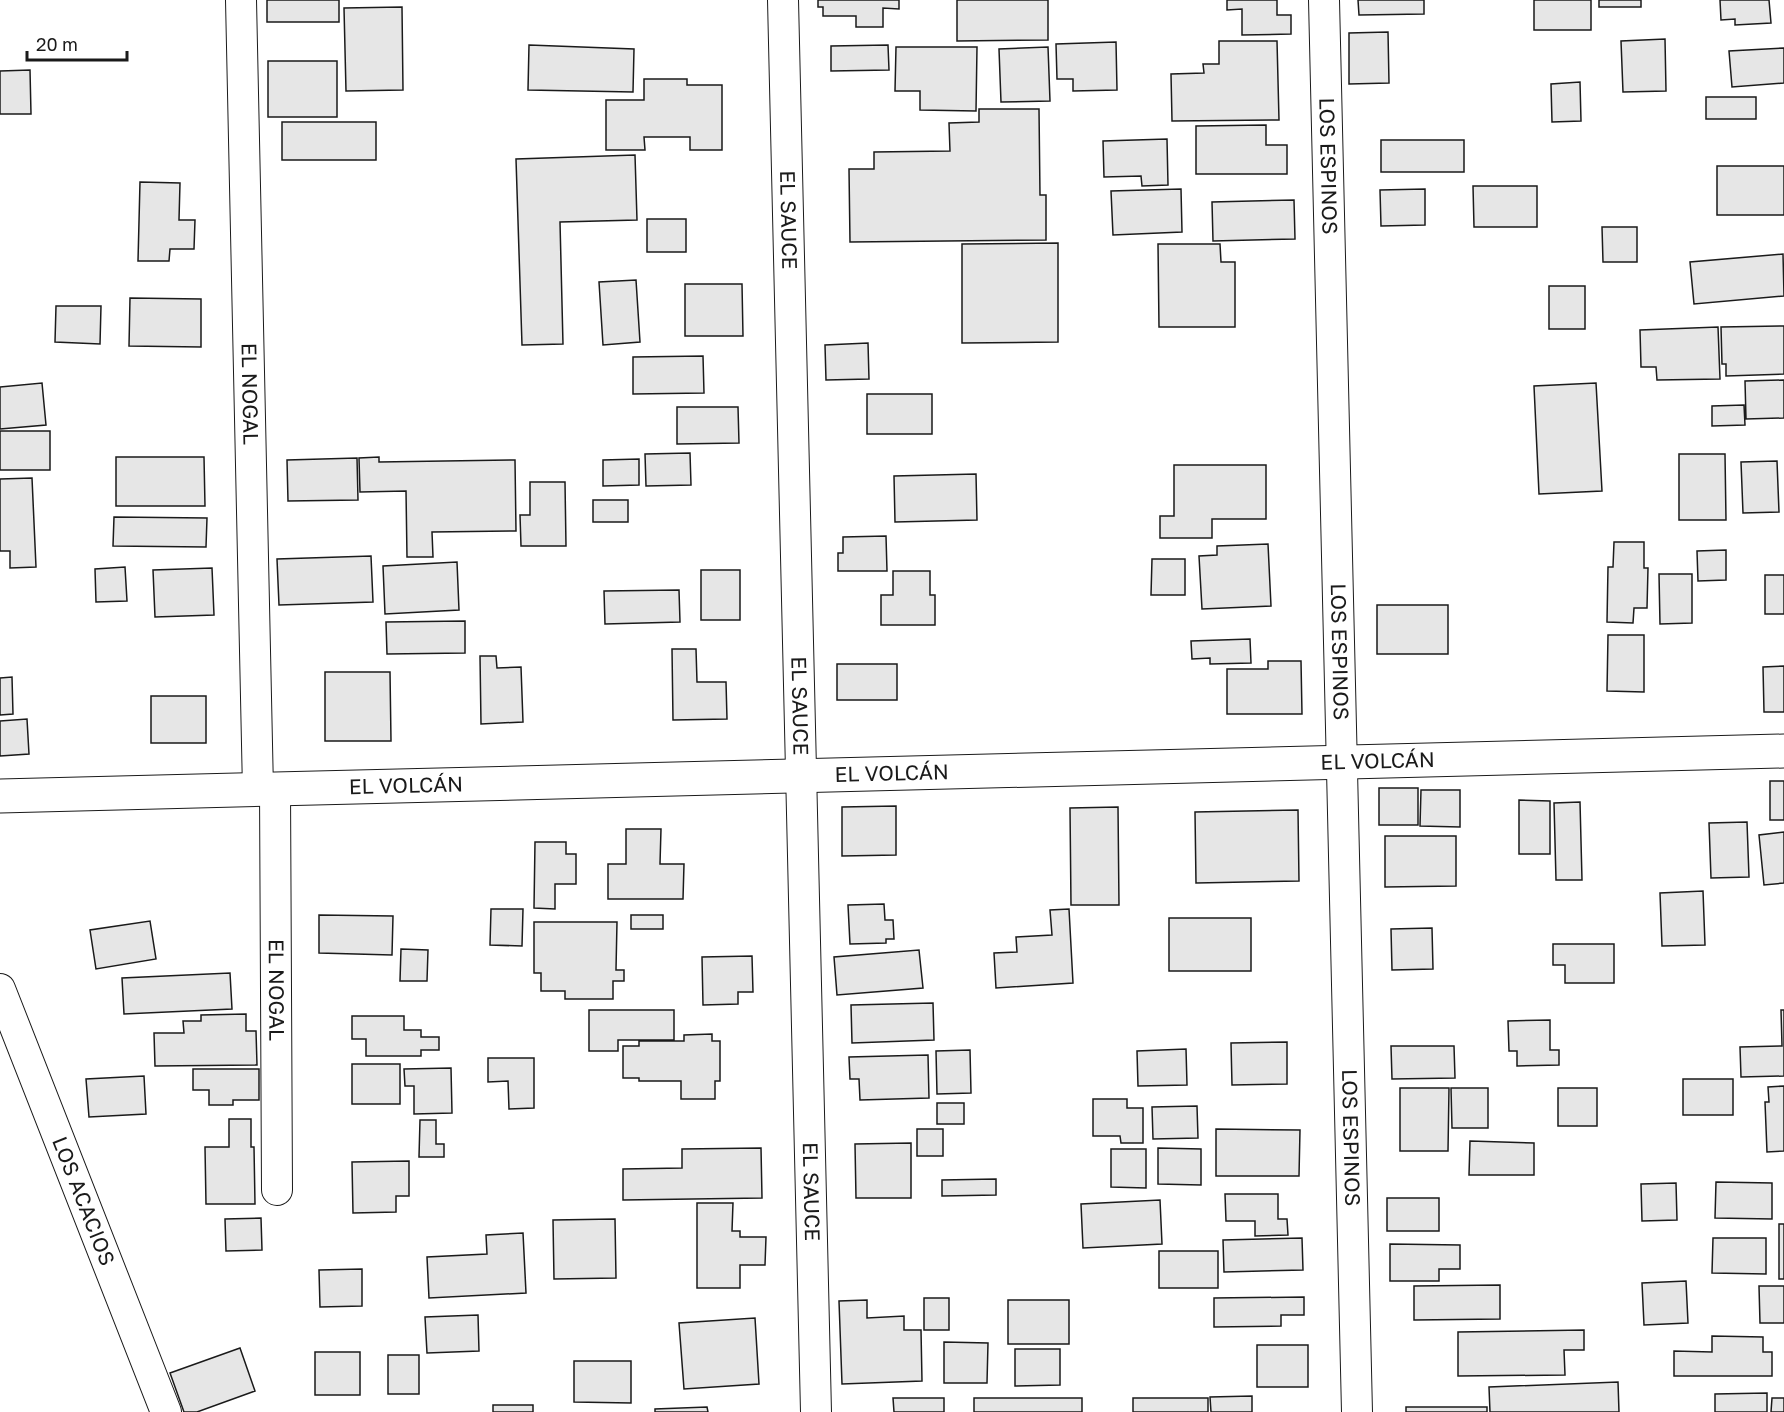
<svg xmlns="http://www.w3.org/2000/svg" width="1784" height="1412" font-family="'Golos Text',sans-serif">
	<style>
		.building { fill: #e6e6e6; stroke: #1a1a1a; stroke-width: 1.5 }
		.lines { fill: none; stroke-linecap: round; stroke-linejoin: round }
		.street-casing { stroke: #1a1a1a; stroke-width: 32 }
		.secondary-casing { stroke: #1a1a1a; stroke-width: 35 }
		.street { stroke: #fff; stroke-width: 30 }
		.secondary { stroke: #fff; stroke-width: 33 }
		.labels { text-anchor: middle; stroke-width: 4.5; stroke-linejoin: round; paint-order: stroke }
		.street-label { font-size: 21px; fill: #1a1a1a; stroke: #fff }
	</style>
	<rect width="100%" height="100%" fill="#fff"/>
	<path class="building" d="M267,0H339V22H267Z
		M818,0H899V9L883,8V27H856V16H823V7H818Z
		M957,0H1048V40L957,41Z
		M1227,0H1277V15H1291V34L1242,35V9L1227,10Z
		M1358,0H1424V14L1359,15Z
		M1534,0H1591V30H1534Z
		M1599,0H1641V7H1599Z
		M1720,0H1769L1771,23L1735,25V19L1721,20Z
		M402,7L403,90L346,91L344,8Z
		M1388,32L1389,83L1349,84V33Z
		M1665,39L1666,91L1623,92L1621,41Z
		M1219,41H1277L1279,120L1172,121L1171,74L1204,73L1203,64H1219Z
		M1116,42L1117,90L1073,91V79H1057L1056,44Z
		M529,45L634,49L633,92L528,90Z
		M888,45L889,70L831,71V46Z
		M896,47H977L976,111L920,110V91H895Z
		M1048,47L1050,101L1001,102L999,49Z
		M1784,48V83L1732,87L1729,51Z
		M268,61H337V117H268Z
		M30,70L31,114H0V71Z
		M644,79H687V85H722V150H690V137H644L645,150H606V100H644Z
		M1580,82L1581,121L1552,122L1551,84Z
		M1706,97H1756V119H1706Z
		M979,109H1039L1040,195H1046V240L850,242L849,169H874V152L950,151L949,123L979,122Z
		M282,122H376V160H282Z
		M1266,125V145H1287V174H1196V126Z
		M1167,139L1168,185L1142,186L1141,176L1104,177L1103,141Z
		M1381,140H1464V172H1381Z
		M635,155L637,220L560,222L563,344L522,345L516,159Z
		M1717,166H1784V215H1717Z
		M140,182L180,183L179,220H195L194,249H170L169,261H138Z
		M1473,186H1537V227H1474Z
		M1181,189L1182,232L1113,235L1111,191Z
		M1425,189V225L1381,226L1380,190Z
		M1294,200L1295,239L1213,241L1212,202Z
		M647,219H686V252H647Z
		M1602,227H1637V262H1603Z
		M1058,243V342L962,343V244Z
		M1158,244H1220L1221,262H1235V327H1159Z
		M1783,254L1784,296L1694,304L1690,262Z
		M636,280L640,342L603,345L599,282Z
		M685,284H742L743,336H685Z
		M1549,286H1585V329H1549Z
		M130,298L201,299V347L129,346Z
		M56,306H101L100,344L55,342Z
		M1784,326V374L1726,376V364H1722L1721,327Z
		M1718,327L1720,379L1657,380L1656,367H1641L1640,330Z
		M868,343L869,379L826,380L825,345Z
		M703,356L704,393L633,394V357Z
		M1784,380V418L1746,419L1745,381Z
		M42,383L46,425L0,429V387Z
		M1596,383L1602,491L1539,494L1534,386Z
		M867,394H932V434H867Z
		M1744,405L1745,425L1712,426V406Z
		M677,407H738L739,443L677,444Z
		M0,431H50V470H0Z
		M690,453L691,485L646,486L645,454Z
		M1679,454H1725L1726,520H1679Z
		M116,457H204L205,506H116Z
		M379,457V462L515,460L516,531L432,532L433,557H407L406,491L360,492L359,458Z
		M357,458L358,500L288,501L287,460Z
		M639,459V485L603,486V460Z
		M1777,461L1779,512L1743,513L1741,462Z
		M1174,465H1266V519H1212V538H1160V516H1174Z
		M976,474L977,520L895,522L894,476Z
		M32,478L36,567L10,568V551H0V479Z
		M530,482H565L566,546H521L520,515H530Z
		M593,500H628V522H593Z
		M114,517L207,518L206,547L113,546Z
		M886,536L887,571H838V553H843V537Z
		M1614,542H1644V568H1648L1647,608H1634L1633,623L1607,622L1608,567H1613Z
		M1268,544L1271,606L1202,609L1199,556L1217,555V546Z
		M1726,550V580L1698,581L1697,551Z
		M371,556L373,602L279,605L277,559Z
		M1152,559H1185V595H1151Z
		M457,562L459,610L385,614L383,566Z
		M125,567L127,601L96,602L95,569Z
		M212,568L214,615L155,617L153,570Z
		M701,570H740V620H701Z
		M893,571H930V595H935V625H881V595H893Z
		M1659,574H1692V623L1660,624Z
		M1765,575H1784V614H1765Z
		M679,590L680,622L605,624L604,591Z
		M1377,605H1448V654H1377Z
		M465,621V653L387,654L386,622Z
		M1608,635H1644V692L1607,691Z
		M1250,639L1251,663L1210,664V658L1192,659L1191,641Z
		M672,649H696L697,682H726L727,719L673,720Z
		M480,656H496L497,668L521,667L523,722L481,724Z
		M1268,661H1301L1302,714H1227V669H1268Z
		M837,664H897V700H837Z
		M1784,666V712H1764L1763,667Z
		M325,672H390L391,741H325Z
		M12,677L13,714L0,715V678Z
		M151,696H206V743H151Z
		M27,719L29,754L0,756V721Z
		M1770,781H1784V820H1770Z
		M1379,788H1418V825H1379Z
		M1421,790H1460V827L1420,826Z
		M1519,800L1550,801V854H1519Z
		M1580,802L1582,880H1556L1554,803Z
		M896,806V855L842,856V807Z
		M1118,807L1119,905H1071L1070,808Z
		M1298,810L1299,881L1196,883L1195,812Z
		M1747,822L1749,877L1711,878L1709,823Z
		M626,829H661L660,864H684L683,899H608V864H626Z
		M1784,832V883L1764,885L1759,835Z
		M1385,836H1456V886L1385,887Z
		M535,842H566V854H576V884H555V909L534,908Z
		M1703,891L1705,945L1662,946L1660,893Z
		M884,904L885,920H893L894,939H886V943L850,944L848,905Z
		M491,909H523L522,946L490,945Z
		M1069,909L1073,983L996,988L994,953L1017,952L1016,937L1052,935L1050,910Z
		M319,915L393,916L392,955L319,953Z
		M631,915H663V929H631Z
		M1169,918H1251V971H1169Z
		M150,921L156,959L96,969L90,930Z
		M534,922H617L616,970H624V981H613V999H565V991H541V973H534Z
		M1432,928L1433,969L1392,970L1391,929Z
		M1553,944H1614V983H1565V965H1553Z
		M401,949L428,950L427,981H400Z
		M919,950L923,988L837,995L834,957Z
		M752,956L753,992H738V1004L703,1005L702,957Z
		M230,973L232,1009L124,1014L122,978Z
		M933,1003L934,1040L852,1043L851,1005Z
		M589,1010H674V1040H618V1051H589Z
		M1781,1010H1784V1076L1741,1077L1740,1047L1782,1046Z
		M246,1014V1031H256L257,1065L155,1066L154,1033H184L183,1021H201V1015Z
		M352,1016H404V1030H421V1037H439V1050H421V1056H366V1039H352Z
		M1550,1020V1050H1559V1065L1517,1066V1051H1509L1508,1021Z
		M712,1034V1041H720V1081H715V1099H681V1081H639V1078H623V1046H639V1041H684V1035Z
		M1287,1042V1084L1232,1085L1231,1043Z
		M1391,1046H1454L1455,1078L1392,1079Z
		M1186,1049L1187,1085L1138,1086L1137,1051Z
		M970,1050L971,1093L937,1094L936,1051Z
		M928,1055L929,1098L860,1100L859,1079H850L849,1057Z
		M488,1058H534V1108L509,1109L508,1081L488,1082Z
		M352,1064H400V1104H352Z
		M451,1068L452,1113L414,1114V1086H405L404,1069Z
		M193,1069H259V1100H233V1105H209V1090H193Z
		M144,1076L146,1114L89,1117L86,1079Z
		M1683,1079H1733V1115H1683Z
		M1784,1086V1151L1767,1152L1765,1102H1769L1768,1087Z
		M1400,1088H1449L1448,1151H1400Z
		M1451,1088H1488V1128H1452Z
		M1558,1088H1597V1126H1558Z
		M1093,1099H1127V1108H1143V1143H1121L1120,1136H1093Z
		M937,1103H964V1124H937Z
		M1197,1106L1198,1138L1153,1139L1152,1107Z
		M229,1119H251V1147H254L255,1204H206L205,1147H229Z
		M420,1120H436V1144H444V1157H419Z
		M917,1129H943V1156H917Z
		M1216,1129L1300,1130L1299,1176H1216Z
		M1470,1141L1534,1143V1175H1469Z
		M911,1143V1198H856L855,1144Z
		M761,1148L762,1198L623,1200V1169L682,1168V1149Z
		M1158,1148L1201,1149V1185L1158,1184Z
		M1111,1149H1146V1188L1111,1187Z
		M409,1161V1196H396V1212L353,1213L352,1162Z
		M996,1179V1195L942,1196V1180Z
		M1716,1182L1772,1183V1219L1715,1218Z
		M1676,1183L1677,1220L1642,1221L1641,1184Z
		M1225,1194H1278V1219H1287L1288,1235L1255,1236V1221H1226Z
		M1387,1198H1439V1231H1387Z
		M1160,1200L1162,1244L1083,1248L1081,1204Z
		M697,1203H733L732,1231H740V1237H766L765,1265H740V1288H697Z
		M261,1218L262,1250L226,1251L225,1219Z
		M615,1219L616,1278L554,1279L553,1220Z
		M1779,1224H1784V1279H1779Z
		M523,1233L526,1293L429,1298L427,1257L487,1254L486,1235Z
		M1302,1238L1303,1270L1224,1272L1223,1240Z
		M1713,1238H1766V1274L1712,1273Z
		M1390,1244L1460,1245V1269H1439V1281H1390Z
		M1159,1251H1218V1288H1159Z
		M362,1269V1306L320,1307L319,1270Z
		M1686,1281L1688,1323L1644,1325L1642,1283Z
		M1500,1285V1319L1414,1320V1286Z
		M1759,1286H1784V1323H1760Z
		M1304,1297V1315H1281V1326L1214,1327V1298Z
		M924,1298H949V1330H924Z
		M867,1300V1318L904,1316V1330H921L922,1381L842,1384L839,1301Z
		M1008,1300H1069V1344H1008Z
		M478,1315L479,1351L427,1353L425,1317Z
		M755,1318L759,1384L684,1389L679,1323Z
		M1584,1330V1350H1564L1565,1375L1458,1376V1332Z
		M1712,1336L1763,1337V1352H1772V1376H1674V1351L1712,1352Z
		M944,1342L988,1343L987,1383H944Z
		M1257,1345H1308V1387H1257Z
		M240,1348L255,1391L197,1412H184L170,1373Z
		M1015,1349H1060V1385L1015,1386Z
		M315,1352H360V1395H315Z
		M388,1355H419V1394H388Z
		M574,1361H631V1403L574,1402Z
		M1618,1382L1619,1412H1490L1489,1387Z
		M1767,1393V1412H1715V1394Z
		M1252,1396V1412H1211L1210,1397Z
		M893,1398H944V1412H894Z
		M974,1398H1082V1412H974Z
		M1133,1398H1208V1412H1133Z
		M1772,1398H1784V1412H1771Z
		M493,1405H533V1412H493Z
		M707,1407L708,1412H655V1409Z
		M1406,1407H1487V1412H1406Z"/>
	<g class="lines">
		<defs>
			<g id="street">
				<path id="s1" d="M241,0L258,790"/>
				<path id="s2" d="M783,0L816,1412"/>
				<path id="s3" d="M1324,0L1357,1412"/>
				<path id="s4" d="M275,789L277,1190"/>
				<path id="s5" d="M0,989L166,1412"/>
			</g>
			<g id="secondary">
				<path id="s6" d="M0,796L1784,751"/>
			</g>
		</defs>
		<use href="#street" class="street-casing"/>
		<use href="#secondary" class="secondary-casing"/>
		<use href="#street" class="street"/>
		<use href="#secondary" class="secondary"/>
	</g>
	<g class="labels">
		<g class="street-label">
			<text dy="7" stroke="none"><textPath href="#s3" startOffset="166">LOS ESPINOS</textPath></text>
			<text dy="7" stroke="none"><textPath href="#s2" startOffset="220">EL SAUCE</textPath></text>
			<text dy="7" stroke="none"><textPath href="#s1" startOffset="394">EL NOGAL</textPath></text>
			<text dy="7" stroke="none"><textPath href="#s3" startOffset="652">LOS ESPINOS</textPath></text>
			<text dy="7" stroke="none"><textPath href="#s2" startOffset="706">EL SAUCE</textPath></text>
			<text dy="7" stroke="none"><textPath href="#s6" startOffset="1378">EL VOLCÁN</textPath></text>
			<text dy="7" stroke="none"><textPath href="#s6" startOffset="892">EL VOLCÁN</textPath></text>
			<text dy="7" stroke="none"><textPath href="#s6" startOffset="406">EL VOLCÁN</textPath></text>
			<text dy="7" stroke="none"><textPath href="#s4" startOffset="201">EL NOGAL</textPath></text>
			<text dy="7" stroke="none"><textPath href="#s3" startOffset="1138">LOS ESPINOS</textPath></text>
			<text dy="7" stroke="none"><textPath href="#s2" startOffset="1192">EL SAUCE</textPath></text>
			<text dy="7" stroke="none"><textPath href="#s5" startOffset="228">LOS ACACIOS</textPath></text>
		</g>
	</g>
	<path d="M27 51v9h100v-9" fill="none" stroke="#1a1a1a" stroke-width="3"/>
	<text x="36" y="51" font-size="18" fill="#1a1a1a" stroke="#ffffff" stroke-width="4.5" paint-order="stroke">20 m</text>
</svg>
